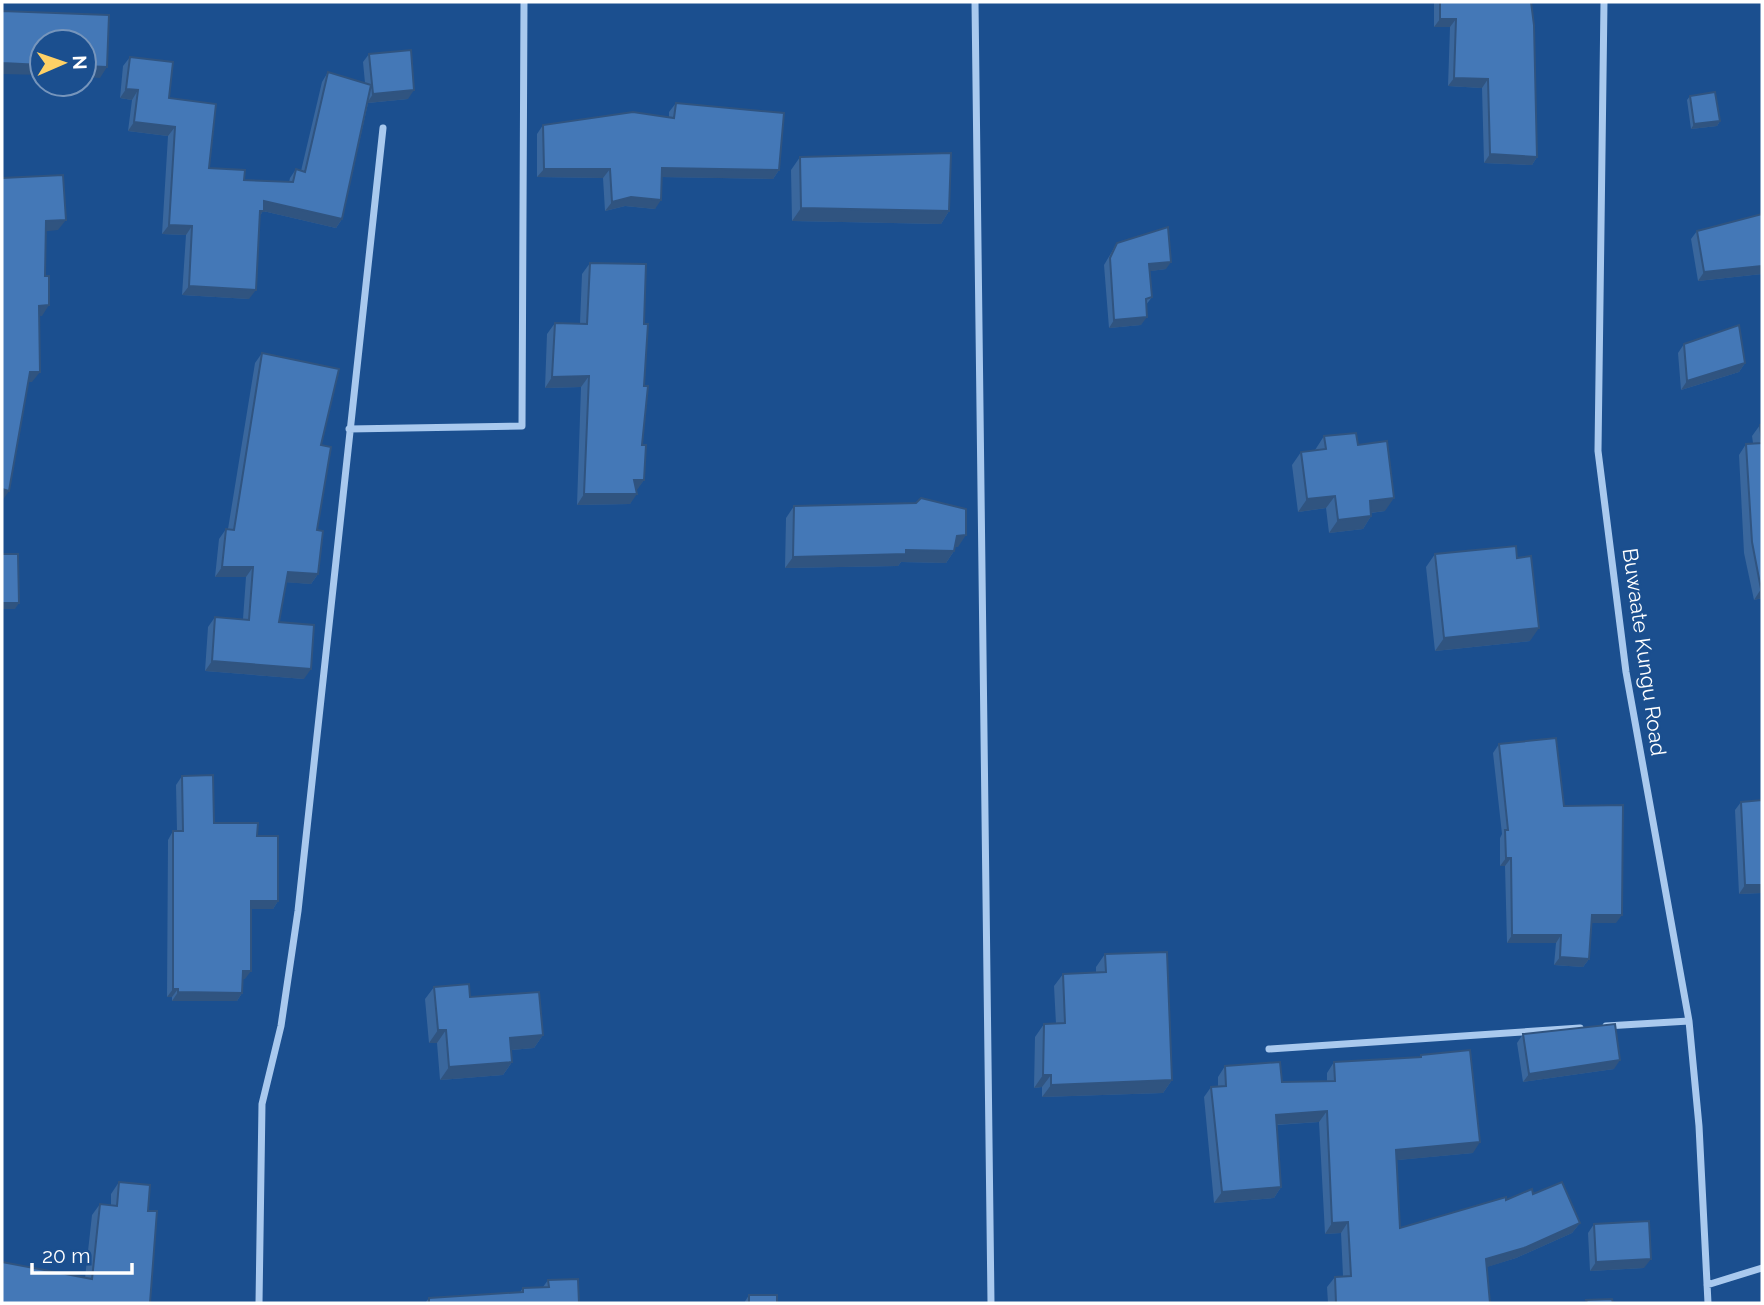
<svg xmlns="http://www.w3.org/2000/svg" width="1764" height="1305" font-family="Raleway,sans-serif">
	<style>
		.lines { fill: none; stroke-linecap: round; stroke-linejoin: round }
		.minor { stroke: #a9c9ee; stroke-width: 7 }
		.wall { fill: #3a679d }
		.shaded-wall { fill: #305480 }
		.building { fill: #4478b7; stroke: #305480; stroke-width: 2 }
		.labels { text-anchor: middle; stroke-width: 5; stroke-linejoin: round; paint-order: stroke }
		.street-label { font-size: 21px; fill: #fff; stroke: #1b4f8f }
	</style>
	<rect width="100%" height="100%" fill="#1b4f8f"/>
	<g class="lines">
		<path class="minor" d="M975,2L991,1303
			M1604,2L1598,451L1626,672L1689,1021L1699,1126L1708,1303
			M349,429L522,426L524,2
			M1606,1026L1689,1021
			M1269,1049L1580,1028
			M1707,1285L1762,1268
			M259,1303L262,1104L281,1026L298,911L383,128"/>
	</g>
	<path class="wall" d="M1434,2H1531L1537,157L1532,165L1484,163L1482,88L1448,86L1450,27H1434Z
		M369,54L408,99L368,103L342,219L336,228L263,211L259,217L249,299L182,295L186,235L162,234L168,136L128,131L132,100L120,98L123,66L130,57L169,98L209,168L244,180L289,182L290,178L296,169L301,171L322,82L328,72L365,83L363,62Z
		M1690,96L1720,121L1717,126L1691,129L1687,100Z
		M676,103L779,170L773,179L662,177L655,209L625,206L605,211L603,178L537,177V134L543,125L669,117V112Z
		M800,157L949,211L941,224L792,221L791,170Z
		M1762,214V274L1698,281L1691,239L1697,231Z
		M1117,243L1166,269L1150,271L1152,297L1146,305L1141,325L1109,328L1104,265Z
		M590,263L644,324V386L642,445L644,480L636,490L630,504L577,505L581,387L545,388L547,334L555,323H580L582,274Z
		M1684,344L1745,363L1739,372L1681,390L1678,353Z
		M262,353L321,445L317,530L318,574L311,584L286,582L279,622L304,679L205,671L208,627L215,617L243,619L246,577H215L219,539L226,529H228L255,363Z
		M1762,424V598L1754,600L1744,553L1739,455L1746,444L1753,443L1752,436L1760,425Z
		M1324,436L1358,445L1385,511L1371,513V516L1363,529L1329,533L1326,508L1298,512L1292,465L1301,452L1315,450Z
		M916,503L958,547H955L954,551L946,563L901,562L898,566L785,568L786,518L794,506Z
		M1435,554L1517,558L1530,641L1435,651L1426,567Z
		M1499,744L1564,806L1616,923H1592L1589,959L1583,967L1554,965L1556,943H1507L1505,866H1500V838L1502,834L1493,753Z
		M182,776L214,823L257,836L278,901L273,909H251L245,979H243L242,993L237,1001H172V997H167L168,840L173,831H177L176,785Z
		M1762,800V893L1739,894L1735,810L1741,802Z
		M1105,954L1172,1080L1163,1093L1042,1097V1087L1034,1088L1035,1037L1044,1024H1056L1054,986L1063,974L1096,972V967Z
		M434,987L470,997L543,1035L534,1048L511,1050L512,1062L503,1075L440,1080L437,1043H429L425,999Z
		M1523,1034L1614,1069L1523,1082L1517,1043Z
		M1421,1055L1473,1153L1397,1160L1400,1228L1506,1200L1533,1194L1580,1223L1572,1233L1516,1258L1486,1267L1490,1303H1328L1327,1287L1335,1277L1343,1276L1341,1233L1325,1234L1319,1122L1277,1125L1281,1187L1274,1198L1214,1203L1204,1097L1211,1087L1218,1086V1077L1225,1066L1282,1082L1327,1081V1073L1334,1062L1419,1058Z
		M119,1182L148,1211L150,1303L85,1278L92,1215L100,1204L111,1205V1194Z
		M1594,1224L1644,1268L1590,1271L1588,1233Z
		M548,1280L579,1303H425L429,1298L520,1292L523,1288L543,1287Z
		M749,1295L777,1303H744Z"/>
	<path class="shaded-wall" d="M1440,19H1456L1450,27H1434Z
		M2,63L42,65V75L2,74Z
		M84,66L107,67L100,78L84,77Z
		M1454,78L1488,79L1482,88L1448,86Z
		M126,89L138,90L132,100L120,98Z
		M414,90L408,99L367,103L373,94Z
		M1720,121L1717,126L1691,129L1694,124Z
		M134,122L175,127L168,136L128,131Z
		M1490,154L1537,157L1532,165L1484,163Z
		M662,168L779,170L773,179L656,177Z
		M544,169H610L603,178L537,177Z
		M631,197L661,200L655,209L625,206L605,211L612,202Z
		M264,201L342,219L336,228L263,211L257,220H253Z
		M801,208L949,211L941,224L792,221Z
		M66,220L58,230L39,232L46,221Z
		M169,225L192,226L186,235L162,234Z
		M1171,262L1166,269L1144,272L1149,264Z
		M1762,266V274L1698,281L1704,272Z
		M189,286L256,290L249,299L182,295Z
		M49,305L42,316H32L39,306Z
		M1147,317L1141,325L1109,328L1114,320Z
		M1745,363L1739,372L1681,390L1687,381Z
		M30,372H40L32,382H23Z
		M589,376L581,387L545,388L552,377Z
		M634,480H644L637,490L626,491Z
		M2,489L9,491L2,501Z
		M584,494H637L630,504L577,505Z
		M1335,496L1326,508L1298,512L1307,499Z
		M1394,498L1385,511L1361,514L1370,501Z
		M1371,516L1363,529L1329,533L1338,520Z
		M966,535L958,547H948L957,536Z
		M906,550L954,551L946,563L901,562L898,566L785,568L793,557Z
		M222,567H253L246,577H215Z
		M288,572L318,574L311,584L281,582Z
		M1762,588V598L1754,600L1761,589Z
		M2,603H19L15,609H2Z
		M1539,628L1530,641L1435,651L1444,638Z
		M212,661L311,669L304,679L205,671Z
		M1506,858H1511L1505,866H1500Z
		M1745,885H1762V893L1739,894Z
		M251,901H278L273,909H245Z
		M1592,915H1622L1616,923H1587Z
		M1512,935H1561L1556,943H1507Z
		M1560,957L1589,959L1583,967L1554,965Z
		M243,971H251L245,979H237Z
		M173,989H178L172,997H167Z
		M178,992L242,993L237,1001H172Z
		M438,1030H446L437,1043H429Z
		M543,1035L534,1048L501,1051L510,1038Z
		M1620,1060L1614,1069L1523,1082L1529,1074Z
		M512,1062L503,1075L440,1080L449,1067Z
		M1043,1075H1051L1042,1087L1034,1088Z
		M1172,1080L1163,1093L1042,1097L1051,1085Z
		M1327,1111L1319,1122L1269,1125L1276,1115Z
		M1480,1142L1473,1153L1388,1161L1396,1150Z
		M1281,1187L1274,1198L1214,1203L1222,1192Z
		M1348,1222L1341,1233L1325,1234L1332,1223Z
		M1580,1223L1572,1233L1516,1258L1478,1270L1486,1259Z
		M1651,1259L1644,1268L1590,1271L1596,1262Z"/>
	<path class="building" d="M1440,2H1531L1534,25L1537,157L1490,154L1488,79L1454,78L1456,19H1440Z
		M2,11L109,15L107,67L84,66V42H42V65L2,63Z
		M411,50L414,90L373,94L369,54Z
		M130,57L173,62L169,98L216,104L209,168L245,170L244,180L293,182L296,169L305,172L328,72L371,85L342,219L264,201V211H260L256,290L189,286L192,226L169,225L175,127L134,122L138,90L126,89Z
		M1715,92L1720,121L1694,124L1690,96Z
		M676,103L784,113L779,170L662,168L661,200L631,197L612,202L610,169H544L543,125L633,112L674,118Z
		M951,153L949,211L801,208L800,157Z
		M63,175L66,220L46,221L45,276H49V305L39,306L40,372H30L9,491L2,489V178Z
		M1762,214V266L1704,272L1697,231Z
		M1168,227L1171,262L1149,264L1152,297L1146,299L1147,317L1114,320L1110,258L1117,243Z
		M590,263L646,264L644,324H648L644,386H648L642,445H646L644,480H634L637,494H584L589,376L552,377L555,323L587,324Z
		M1739,325L1745,363L1687,381L1684,344Z
		M262,353L339,369L321,445L331,447L317,530L323,531L318,574L288,572L279,622L314,625L311,669L212,661L215,617L249,620L253,567H222L226,529L234,530Z
		M1762,424V588L1761,589L1752,542L1746,444L1762,443L1760,425Z
		M1356,433L1358,445L1387,441L1394,498L1370,501L1371,516L1338,520L1335,496L1307,499L1301,452L1326,449L1324,436Z
		M921,498L966,509V535L957,536L954,551L906,550V554L793,557L794,506L916,503Z
		M1516,546L1517,558L1531,556L1539,628L1444,638L1435,554Z
		M2,554H18L19,603H2Z
		M1556,738L1564,806L1623,805L1622,915H1592L1589,959L1560,957L1561,935H1512L1511,858H1506L1505,830H1508L1499,744Z
		M213,775L214,823H258L257,836H278V901H251V971H243L242,993L178,992V989H173V831H183L182,776Z
		M1762,800V885H1745L1741,802Z
		M1167,952L1172,1080L1051,1085V1075H1043L1044,1024L1065,1023L1063,974L1106,972L1105,954Z
		M469,984L470,997L539,992L543,1035L510,1038L512,1062L449,1067L446,1030H438L434,987Z
		M1615,1024L1620,1060L1529,1074L1523,1034Z
		M1470,1050L1480,1142L1396,1150L1400,1228L1506,1197V1200L1532,1189L1533,1194L1562,1182L1580,1223L1524,1248L1486,1259L1490,1303H1336L1335,1277L1351,1276L1348,1222L1332,1223L1327,1111L1276,1115L1281,1187L1222,1192L1211,1087L1226,1086L1225,1066L1280,1062L1282,1082L1335,1081L1334,1062L1421,1057V1055Z
		M119,1182L150,1185L148,1211H157L150,1303H2V1262L92,1279L100,1204L117,1206Z
		M1649,1221L1651,1259L1596,1262L1594,1224Z
		M578,1279L579,1303H429V1298L523,1292V1288L549,1287L548,1280Z
		M749,1295H777V1303H749Z
		M1612,1299L1613,1303H1587L1586,1300Z"/>
	<g class="labels">
		<g class="street-label">
			<text transform="translate(1644 652) rotate(82)" y="7">Buwaate Kungu Road</text>
		</g>
	</g>
	<rect width="1764" height="1305" fill="none" stroke="#ffffff" stroke-width="7"/>
	<g transform="translate(63 63) rotate(88)"><circle r="33" fill="#1b4f8f" stroke="#7695bc" stroke-width="2"/>
	<path d="M0-5L12 26L0 18L-12 26Z" fill="#ffd166"/>
	<text y="-10" font-size="19" font-weight="bold" text-anchor="middle" fill="#ffffff">N</text>
	</g>
	<path d="M32 1263v10h100v-10" fill="none" stroke="#ffffff" stroke-width="3.5"/>
	<text x="42" y="1263" font-size="21" fill="#ffffff" stroke="#1b4f8f" stroke-width="5" paint-order="stroke">20 m</text>
</svg>
